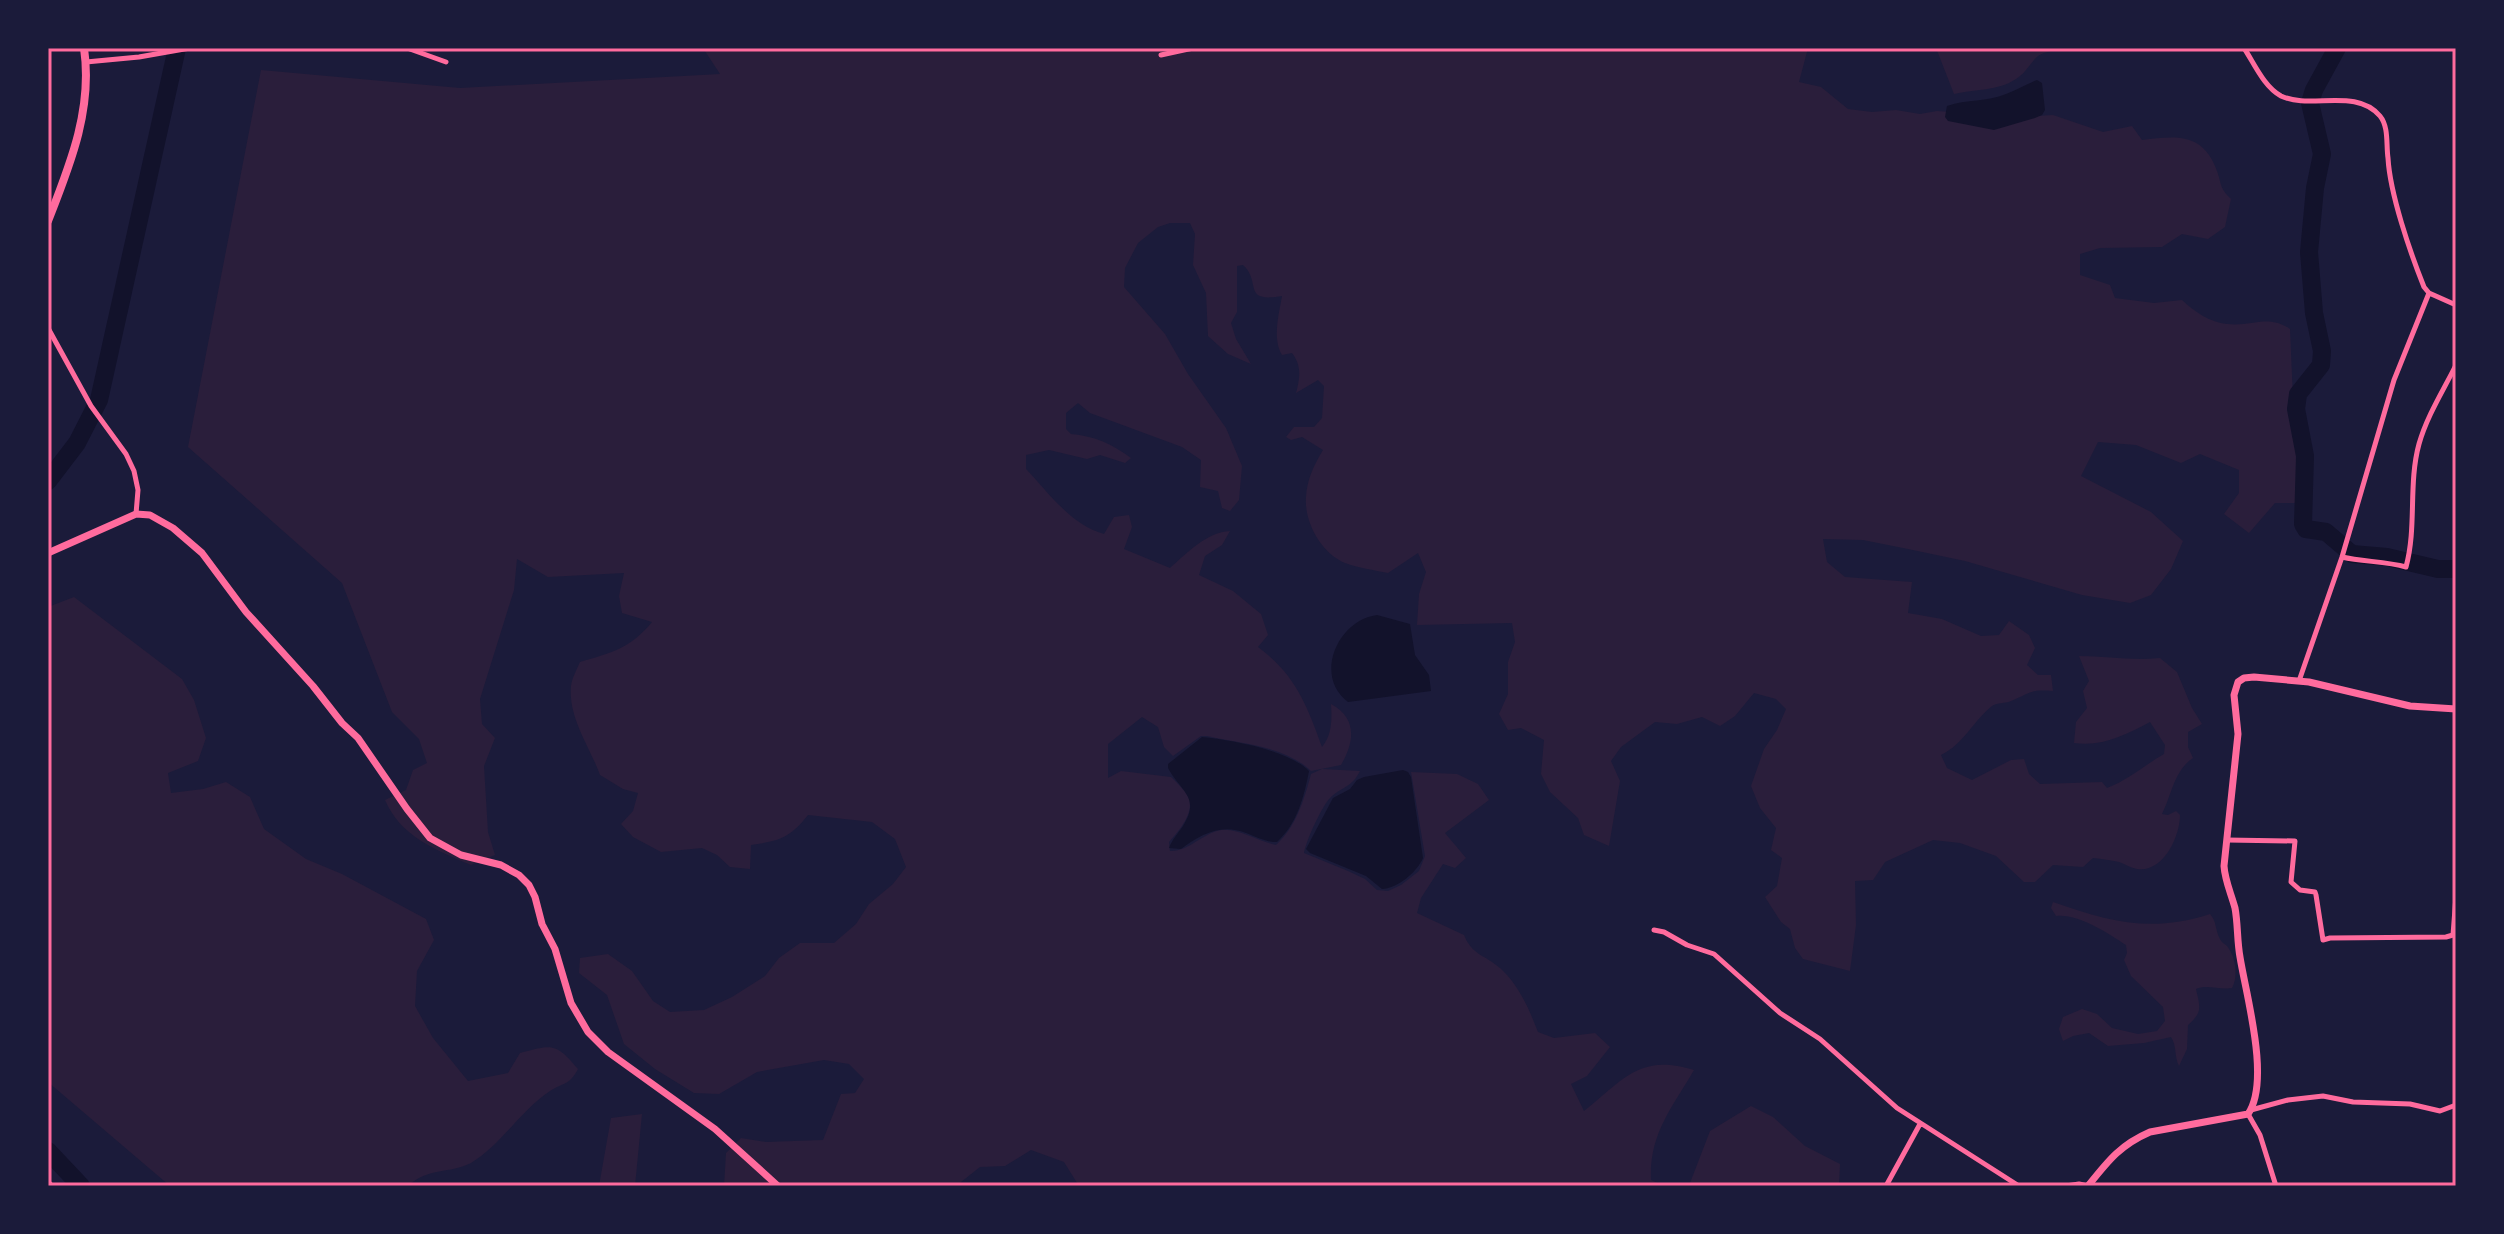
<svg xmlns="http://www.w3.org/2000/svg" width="2504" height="1234" font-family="'Noto Serif',serif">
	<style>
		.green { fill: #2a1e3b }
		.water { fill: #12122b }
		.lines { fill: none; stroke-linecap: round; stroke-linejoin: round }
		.river { stroke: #12122b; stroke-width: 18 }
		.minor { stroke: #ff6b9d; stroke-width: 5 }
		.secondary { stroke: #ff6b9d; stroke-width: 7 }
		.primary { stroke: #ff6b9d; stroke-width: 8 }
		.neatline { fill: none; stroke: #ff6b9d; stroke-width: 3 }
	</style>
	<rect width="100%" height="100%" fill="#1b1b3a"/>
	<path class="green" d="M703,48H1808L1799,82L1821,87L1848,109L1872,112L1896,110L1920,114L1937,111L2019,117L2053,115L2103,132L2132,126L2142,140C2176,136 2203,132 2217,171C2222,185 2219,187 2231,199L2225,227L2208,239L2182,234L2162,247L2100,248L2080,254V275L2110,285L2115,298L2154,303L2182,300C2195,312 2209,322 2227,324C2252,327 2267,314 2290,329L2293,399L2300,464L2299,503H2275L2249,533L2224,514L2239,493V470L2200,454L2181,463L2136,445L2098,442L2081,476L2151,512L2183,541L2171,569L2151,595L2130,603L2082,595L1965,561L1908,549L1863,540L1823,539L1827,562L1845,577L1912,582L1908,613L1942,619L1981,636L1999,635L2009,621L2029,635L2035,648L2027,665L2038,675H2051L2053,691C2029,689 2031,693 2011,701C2004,704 1998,702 1992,706C1973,721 1964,744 1941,755L1947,768L1972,780L2011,760L2024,759L2029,774L2040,784L2102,782L2107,788C2128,780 2145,765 2164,754L2165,745L2150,722C2125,735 2103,747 2074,743L2076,722L2087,708L2083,691L2089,681L2079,656C2107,656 2131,661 2160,658L2177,672L2192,708L2202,724L2188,732V747L2193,758C2174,771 2172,794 2162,814L2168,815L2176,811L2180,815C2180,837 2163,873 2137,869C2131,868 2125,864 2119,862C2111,860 2102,859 2093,858L2083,867L2053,865L2035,882H2024L1996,856L1960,843L1933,840L1885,862L1873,880L1855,881L1856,925L1850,971L1803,959L1795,948L1790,929L1781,922L1765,897L1777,886L1782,858L1771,850L1776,828L1760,808L1751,786L1764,749L1777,730L1786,709L1776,699L1754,693L1735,716L1720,726L1702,717L1677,724L1655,722L1621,747L1611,761L1620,781L1609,846L1584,835L1578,818L1550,792L1541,774L1544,740L1521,728L1508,730L1499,714L1508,694V662L1515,642L1512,623L1417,625L1419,594L1426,572L1418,553L1388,573C1374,570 1358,568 1345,563C1321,553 1304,522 1306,497C1307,479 1314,465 1323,450L1302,437L1291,440L1286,437L1294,427H1314L1322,418L1324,386L1318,380L1296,393C1300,378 1302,366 1292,353L1282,355C1272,339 1279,314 1282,296C1241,303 1262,282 1243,265L1237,266V312L1231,323L1236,339L1251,364L1228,354L1208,336L1206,293L1193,265L1195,234L1190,223H1170L1158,227L1138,243L1125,268L1124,287L1165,334L1188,374L1226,428L1242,466L1239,500L1230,511L1222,508L1218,491L1200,487L1201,460L1182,447L1090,413L1078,403L1066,413V429L1071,434C1095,436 1112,444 1131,458L1125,463L1100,455L1087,459L1049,450L1026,455V469C1048,492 1071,525 1104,534L1114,517L1129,515L1132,527L1124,549L1170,568C1187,553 1207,532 1230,531L1222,545L1205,556L1199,575L1233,591L1261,614L1268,635L1258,647C1295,674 1307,705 1322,747C1332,735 1332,719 1331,704C1357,718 1355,741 1341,765L1311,771C1285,746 1242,744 1207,736H1201L1173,756L1164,747L1158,727L1142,717L1108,744V778L1121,771L1171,777C1177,783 1186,791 1189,799C1194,814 1178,832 1169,842L1170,851C1188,852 1203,833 1221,830C1239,828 1259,842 1276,845C1296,827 1304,800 1311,774L1322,769L1360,771C1352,787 1344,786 1332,796C1323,803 1306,841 1304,853L1348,871L1365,879L1377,890L1388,891L1401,885L1419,871L1425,856L1411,772L1457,774L1478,784L1489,800L1445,833L1466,858L1455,868L1443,864L1421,898L1417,913L1464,935C1472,955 1485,955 1500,968C1519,985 1529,1009 1538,1032L1554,1038L1595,1033L1610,1047L1587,1076L1571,1084L1584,1111C1624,1079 1640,1053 1694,1070C1672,1108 1649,1134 1651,1180L1664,1186H1079L1064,1162L1031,1150L1005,1166L980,1167L956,1186H724L726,1153L741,1138L766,1142L823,1140L841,1094L855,1093L864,1079L849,1064L824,1060L757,1072L719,1094L694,1093L655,1069L624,1044L607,995L579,973L580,958L608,954L632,971L653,1001L670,1012L704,1010L732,997L765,976L779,958L800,943H834L856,924L869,904L893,884L906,867L895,839L872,822L808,815C790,838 779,841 751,845L750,869L730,867L717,855L702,848L661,852L633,837L621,824L633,811L638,793L623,789L600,775C590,747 568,718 571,686C572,678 577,669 580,662C611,653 631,648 652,622L622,613L619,596L624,573L548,577L517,559L514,590L480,699L482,724L495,738L484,766L488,832L495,855L471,865C436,850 401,837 385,800L406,790L413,770L427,763L419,739L392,712L342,583L188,447L261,70L460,88L720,74Z
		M1936,48H2063C2056,50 2044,52 2038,56C2030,63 2026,73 2016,79C1998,91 1975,89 1954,94Z
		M74,597L182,679L194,700L206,738L198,761L168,773L171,793L203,789L226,782L250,797L264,829L306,859L342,874L426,919L434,940L417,971L415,1006L433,1038L468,1081L508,1073L520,1053C553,1044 556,1043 578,1069C569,1086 564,1082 550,1091C520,1111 502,1144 471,1163C450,1174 428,1167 408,1186H170L48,1082V607Z
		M2053,902C2110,922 2151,933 2210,914C2217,922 2215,930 2220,939C2223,945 2226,943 2229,949C2236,959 2238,977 2232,988C2220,990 2206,984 2196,989C2200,1007 2203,1012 2188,1025L2187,1049L2179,1066C2174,1056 2177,1046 2171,1037L2144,1043L2108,1046L2089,1033L2073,1036L2063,1041L2059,1029L2063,1017L2082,1009L2097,1014L2112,1028L2138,1034L2157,1031L2165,1021L2163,1007L2131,976L2124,960L2127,953L2126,945C2108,933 2077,913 2056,916L2051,908Z
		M1751,1106L1773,1117L1805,1146L1840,1164L1839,1185L1683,1186L1690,1183L1710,1131Z
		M642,1114L635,1186H599L611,1118Z"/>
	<path class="water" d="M2037,80L2042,83L2045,110L2042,115L2035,118L1994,130L1948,121L1945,117L1947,106C1967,99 1987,102 2006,94C2017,90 2026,84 2037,80Z
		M1377,615L1410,624L1415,655L1429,675L1431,691L1348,702C1313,676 1338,620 1377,615Z
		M1202,737C1231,740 1289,750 1309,771C1304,797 1297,824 1277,842C1265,842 1257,837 1246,833C1221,823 1201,834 1181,849L1169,848C1172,840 1178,833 1183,826C1201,797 1181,792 1168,768V764Z
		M1403,770L1408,772L1411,777L1423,858C1417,872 1398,888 1382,889L1366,876L1310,853L1306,849L1333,798L1350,789L1357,780L1364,777Z"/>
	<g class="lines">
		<path class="river" d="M2337,48L2314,90L2310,103L2322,154L2315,188L2309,252L2314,313L2322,351L2321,365L2298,394L2296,409L2305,456L2303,524L2306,529L2326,532L2352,554L2387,557L2438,569H2456
			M48,481L77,443L99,400L177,48
			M48,1151L81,1186"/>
		<path class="minor" d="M407,48L446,62
			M2244,48C2254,63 2264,87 2281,96C2310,110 2356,87 2380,116C2389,127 2386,145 2388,158C2390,194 2410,252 2424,287L2429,293L2456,305
			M1161,55L1193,48
			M86,62L139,57L190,48
			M48,328L91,406L126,454L134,471L138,490L136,514
			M2342,557C2363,562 2385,561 2406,567C2417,527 2408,484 2419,444C2427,416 2443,391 2456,365
			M2299,681L2342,557L2394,380L2429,293
			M2227,840L2295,841L2291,882L2300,890L2315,892L2316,895L2323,940L2330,938L2446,937L2453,935
			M2456,896L2453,935L2456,936
			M1654,930L1664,932L1687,945L1714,954L1780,1013L1820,1039L1897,1108L2019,1186
			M2251,1110L2288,1100L2323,1096L2353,1102L2410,1104L2440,1111L2456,1105
			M2248,1114L2260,1135L2276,1186
			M1886,1186L1920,1124
			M2066,1186L2079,1184L2088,1186"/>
		<path class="secondary" d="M48,553L136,514L150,515L173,528L202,553L246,612L313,686L342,723L358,738L407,809L430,838L461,855L501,865L519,875L529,885L535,897L542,924L555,949L571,1003L588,1032L608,1052L715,1129L778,1186
			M2088,1186C2108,1161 2120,1145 2150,1132L2248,1114C2271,1081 2246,995 2240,957C2237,941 2238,924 2235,908C2231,893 2225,881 2224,866L2238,734L2234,695L2238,682L2244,678L2254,677L2309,682L2410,706L2456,709"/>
		<path class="primary" d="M48,221C70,165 93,109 84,48
			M48,1184L50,1186"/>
	</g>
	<rect width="2504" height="1234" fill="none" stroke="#1b1b3a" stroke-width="100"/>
	<rect x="50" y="50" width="2404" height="1134" class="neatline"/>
</svg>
